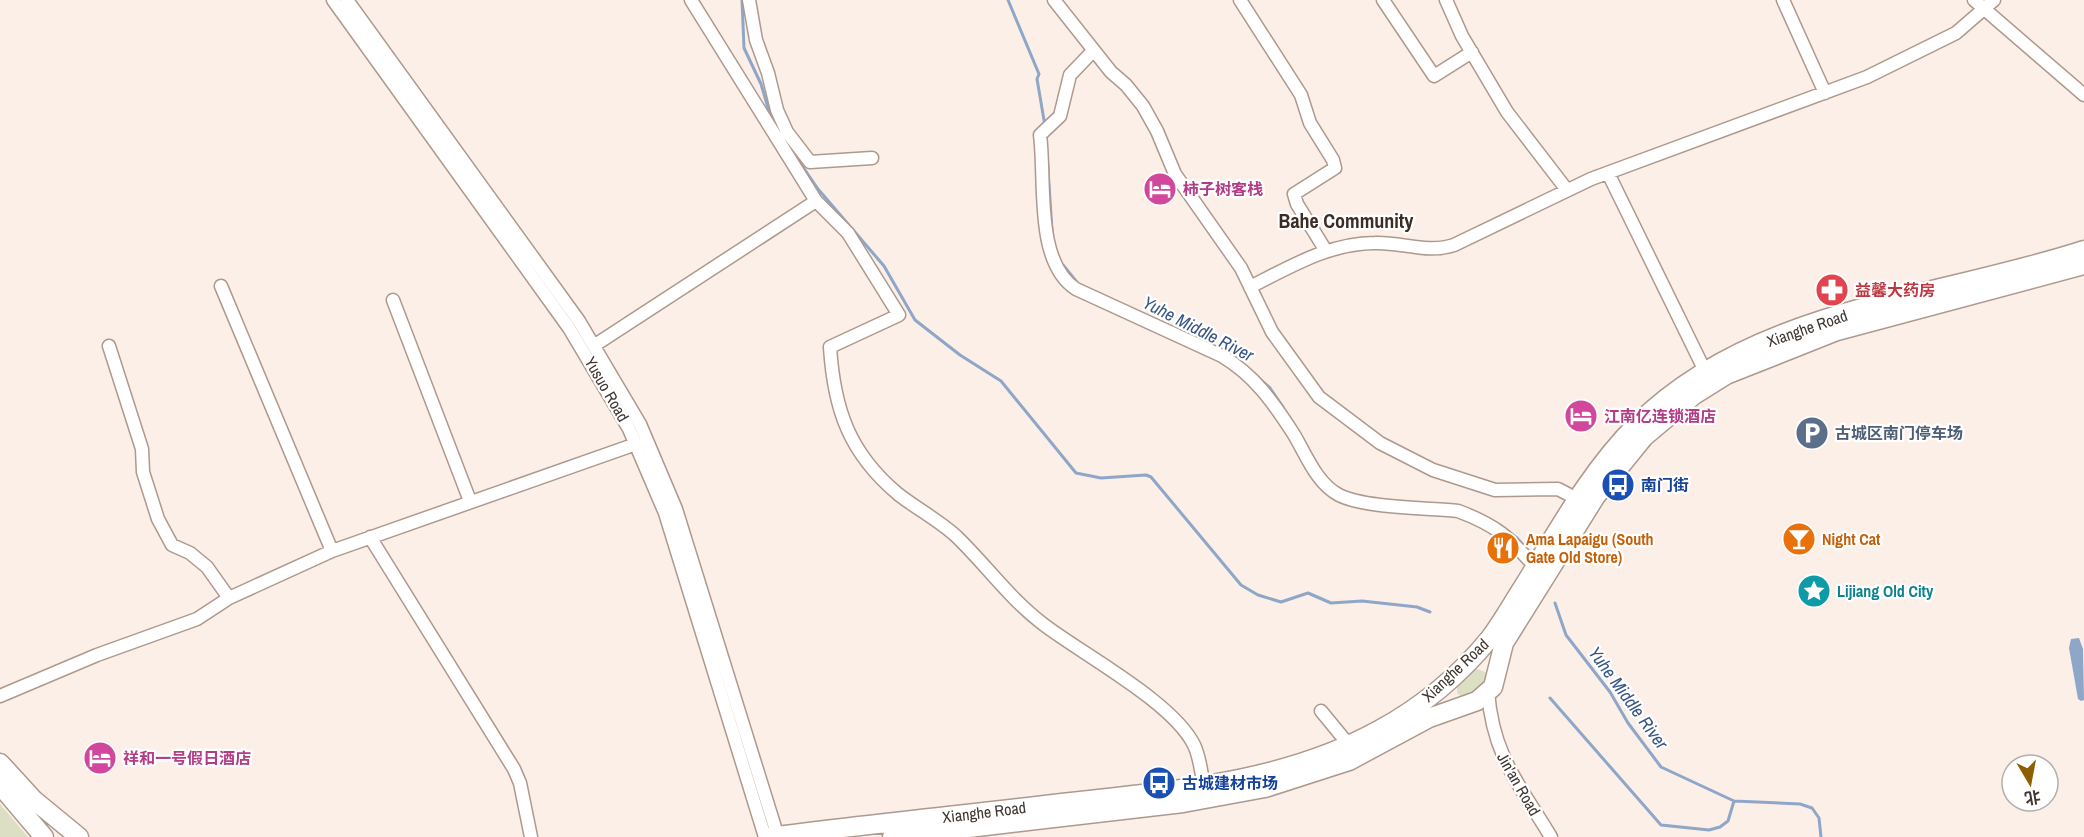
<svg xmlns="http://www.w3.org/2000/svg" width="2084" height="837" font-family="'Archivo Narrow','Noto Sans SC',sans-serif">
	<style>
		.green { fill: #dcdfc3 }
		.water { fill: #8ea6c8 }
		.lines { fill: none; stroke-linecap: round; stroke-linejoin: round }
		.stream { stroke: #8ea6c8; stroke-width: 3 }
		.minor-casing { stroke: #ad998e; stroke-width: 15 }
		.highway-casing { stroke: #ad998e; stroke-width: 21 }
		.minor { stroke: #fff; stroke-width: 12 }
		.highway { stroke: #fff; stroke-width: 18 }
		.labels { text-anchor: middle; stroke-width: 4.5; stroke-linejoin: round; paint-order: stroke }
		.hotel-label { font-size: 16px; font-weight: bold; fill: #b23c85; stroke: #fff; text-anchor: start }
		.health-label { font-size: 16px; font-weight: bold; fill: #be3a42; stroke: #fff; text-anchor: start }
		.street-label { font-size: 16px; fill: #3f3631; stroke: #fff }
		.service-label { font-size: 16px; font-weight: bold; fill: #4e5e75; stroke: #fff; text-anchor: start }
		.transit-label { font-size: 16px; font-weight: bold; fill: #164399; stroke: #fff; text-anchor: start }
		.food-label { font-size: 16px; font-weight: bold; fill: #c56008; stroke: #fff; text-anchor: start }
		.culture-label { font-size: 16px; font-weight: bold; fill: #0d838f; stroke: #fff; text-anchor: start }
		.water-label { font-size: 18px; font-style: italic; fill: #365685; stroke: #fff }
		.quarter-label { font-size: 20px; font-weight: bold; fill: #3d2c23; stroke: #fff }
	</style>
	<rect width="100%" height="100%" fill="#fcefe8"/>
	<path class="green" d="M1474,668L1488,673L1485,689L1462,697L1457,693V683Z
		M0,804L28,837H0Z"/>
	<path class="water" d="M2079,638L2083,649L2084,700L2081,701L2078,699L2069,648L2071,639Z"/>
	<g class="lines">
		<path class="stream" d="M742,0L744,48L761,84L771,118
			M1008,0L1039,74L1037,79L1045,126
			M1047,153L1052,231
			M794,154L818,189L884,266L915,320L960,355L1001,381L1076,473L1101,478L1146,475L1151,477L1241,585L1258,595L1281,602L1308,593L1331,603L1362,601L1417,607L1430,612
			M1063,265L1076,281
			M1247,368L1270,388L1283,407
			M1500,525L1517,538L1530,553
			M1555,603L1566,635L1610,692L1628,723L1661,767L1734,801L1800,804L1812,808L1819,818L1821,837
			M1550,698L1661,825L1709,830L1720,827L1728,821L1734,801"/>
		<defs>
			<path id="minor" d="M333,0L569,328L629,429L665,513L765,837
				M347,0L579,321L640,424L676,509L778,837
				M691,0L816,201L848,233L899,315L830,347C834,409 849,453 898,494C917,509 940,521 957,537C986,565 1010,599 1043,624C1082,654 1173,702 1194,745C1200,757 1201,773 1204,785
				M749,0L756,40L768,73L777,110L787,132L810,162L872,158
				M1054,0L1111,72L1126,85L1143,106L1157,131L1175,174L1241,268L1272,332L1319,397L1380,443L1433,470L1495,490L1558,489L1579,500
				M1240,0L1301,95L1310,123L1333,160L1335,168L1294,194L1297,204L1326,251
				M1383,0L1434,76L1472,52
				M1446,0L1462,36L1507,112L1567,190
				M1783,0L1825,93
				M1974,0L2084,95
				M1093,51L1070,75L1060,116L1040,135C1046,179 1034,262 1076,289L1222,356C1254,375 1273,402 1293,433C1306,454 1316,483 1339,495C1364,508 1428,508 1458,511C1496,525 1509,537 1535,567
				M1608,173L1705,371
				M221,286L332,551
				M1250,287C1290,267 1329,243 1375,243C1402,242 1427,254 1454,245L1591,179L1867,77L1956,33L1994,0
				M393,300L470,501
				M595,345L816,201
				M109,346L142,449L143,472L158,519L172,545L190,553L207,567L229,598
				M370,537L514,769L520,783L531,837
				M1488,692C1493,756 1519,784 1551,837
				M0,696L97,655L197,619L229,598L332,551L636,444
				M1321,711L1349,745"/>
			<path id="highway" d="M0,763L34,800L79,837
				M0,785L44,837
				M769,837C869,824 970,814 1071,802C1176,790 1284,782 1379,730C1421,707 1460,675 1490,638C1502,622 1512,604 1523,587C1557,532 1590,471 1636,425C1753,308 1934,299 2084,250
				M892,837L1183,803L1265,788L1349,761L1429,718L1477,701L1493,687L1504,643L1596,496L1644,437L1694,395L1726,375L1837,331L2084,265"/>
		</defs>
		<use href="#minor" class="minor-casing"/>
		<use href="#highway" class="highway-casing"/>
		<use href="#minor" class="minor"/>
		<use href="#highway" class="highway"/>
	</g>
	<defs>
		<symbol id="hotel-disc" viewBox="-11 -11 22 22"><circle r="9.5" fill="#d1479c" stroke="#fff"/><path d="M-6-4.5h1.5V1H6V5H4.5V3h-9V5H-6ZM-4 0a1.8 1.8 0 1 1 3.6 0ZM.5 0V-2.5h3Q6-2.5 6 0Z" fill="#fff"/></symbol>
		<symbol id="pharmacy-disc" viewBox="-11 -11 22 22"><circle r="9.5" fill="#e0444e" stroke="#fff"/><path d="M-2-6h4v4h4v4h-4v4h-4v-4h-4v-4h4Z" fill="#fff"/></symbol>
		<symbol id="parking-disc" viewBox="-11 -11 22 22"><circle r="9.5" fill="#5c6f8a" stroke="#fff"/><path d="M-3.5-5.5H1a3.5 3.5 0 0 1 0 7H-1V5.5H-3.5ZM-1-3.4V-.6H.8a1.4 1.4 0 0 0 0-2.8Z" fill="#fff"/></symbol>
		<symbol id="bus-disc" viewBox="-11 -11 22 22"><circle r="9.5" fill="#1a4fb4" stroke="#fff"/><path d="M-5-6H5V4H4V6H2V4H-2V6H-4V4H-5ZM-3.5-4V0h7V-4ZM-3.5 1.2v1.5H-2V1.2ZM2 1.2v1.5H3.5V1.2Z" fill="#fff"/></symbol>
		<symbol id="bar-disc" viewBox="-11 -11 22 22"><circle r="9.5" fill="#e8710a" stroke="#fff"/><path d="M-6-5H6L.8 .8V4.5H3.5V6h-7V4.5H-.8V.8Z" fill="#fff"/></symbol>
		<symbol id="restaurant-disc" viewBox="-11 -11 22 22"><circle r="9.5" fill="#e8710a" stroke="#fff"/><path d="M-5-6h1v4h1v-4h1v4h1v-4h1v5L-1.5 .5V6h-2V.5L-5-1ZM5-6V6H3V1.5H1.5Q1.5-4 5-6Z" fill="#fff"/></symbol>
		<symbol id="sight-disc" viewBox="-11 -11 22 22"><circle r="9.5" fill="#0f9aa8" stroke="#fff"/><path d="M0-6L1.8-2.2L6-1.7L2.9 1.2L3.7 5.4L0 3.3L-3.7 5.4L-2.9 1.2L-6-1.7L-1.8-2.2Z" fill="#fff"/></symbol>
	</defs>
	<g fill-rule="evenodd">
		<use href="#hotel-disc" x="1141" y="170" width="38" height="38"/>
		<use href="#pharmacy-disc" x="1813" y="271" width="38" height="38"/>
		<use href="#hotel-disc" x="1562" y="397" width="38" height="38"/>
		<use href="#parking-disc" x="1793" y="414" width="38" height="38"/>
		<use href="#bus-disc" x="1599" y="466" width="38" height="38"/>
		<use href="#bar-disc" x="1780" y="520" width="38" height="38"/>
		<use href="#restaurant-disc" x="1484" y="529" width="38" height="38"/>
		<use href="#sight-disc" x="1795" y="572" width="38" height="38"/>
		<use href="#hotel-disc" x="81" y="739" width="38" height="38"/>
		<use href="#bus-disc" x="1140" y="764" width="38" height="38"/>
	</g>
	<g class="labels">
		<g class="hotel-label">
			<text x="1183" y="195">柿子树客栈</text>
			<text x="1604" y="422">江南亿连锁酒店</text>
			<text x="123" y="764">祥和一号假日酒店</text>
		</g>
		<g class="health-label">
			<text x="1855" y="296">益馨大药房</text>
		</g>
		<g class="street-label">
			<text transform="translate(1807 328) rotate(-19)" y="6">Xianghe Road</text>
			<text transform="translate(607 389) rotate(60)" y="6">Yusuo Road</text>
			<text transform="translate(1455 670) rotate(-43)" y="6">Xianghe Road</text>
			<text transform="translate(1519 784) rotate(60)" y="6">Jin'an Road</text>
			<text transform="translate(984 812) rotate(-7)" y="6">Xianghe Road</text>
		</g>
		<g class="service-label">
			<text x="1835" y="439">古城区南门停车场</text>
		</g>
		<g class="transit-label">
			<text x="1641" y="491">南门街</text>
			<text x="1182" y="789">古城建材市场</text>
		</g>
		<g class="food-label">
			<text x="1526" y="545">Ama Lapaigu (South<tspan x="1526" dy="18">Gate Old Store)</tspan></text>
			<text x="1822" y="545">Night Cat</text>
		</g>
		<g class="culture-label">
			<text x="1837" y="597">Lijiang Old City</text>
		</g>
		<g class="water-label">
			<text transform="translate(1198 329) rotate(27)" y="6">Yuhe Middle River</text>
			<text transform="translate(1628 698) rotate(54)" y="6">Yuhe Middle River</text>
		</g>
		<g class="quarter-label">
			<text x="1346" y="228">Bahe Community</text>
		</g>
	</g>
	<g transform="translate(2030 783) rotate(170)"><circle r="28" fill="#ffffff" stroke="#b2afad" stroke-width="1.5"/>
	<path d="M0-4.5L10 22L0 15L-10 22Z" fill="#8b5f02"/>
	<text y="-9" font-size="16" font-weight="bold" text-anchor="middle" fill="#3f3631">北</text>
	</g>
</svg>
